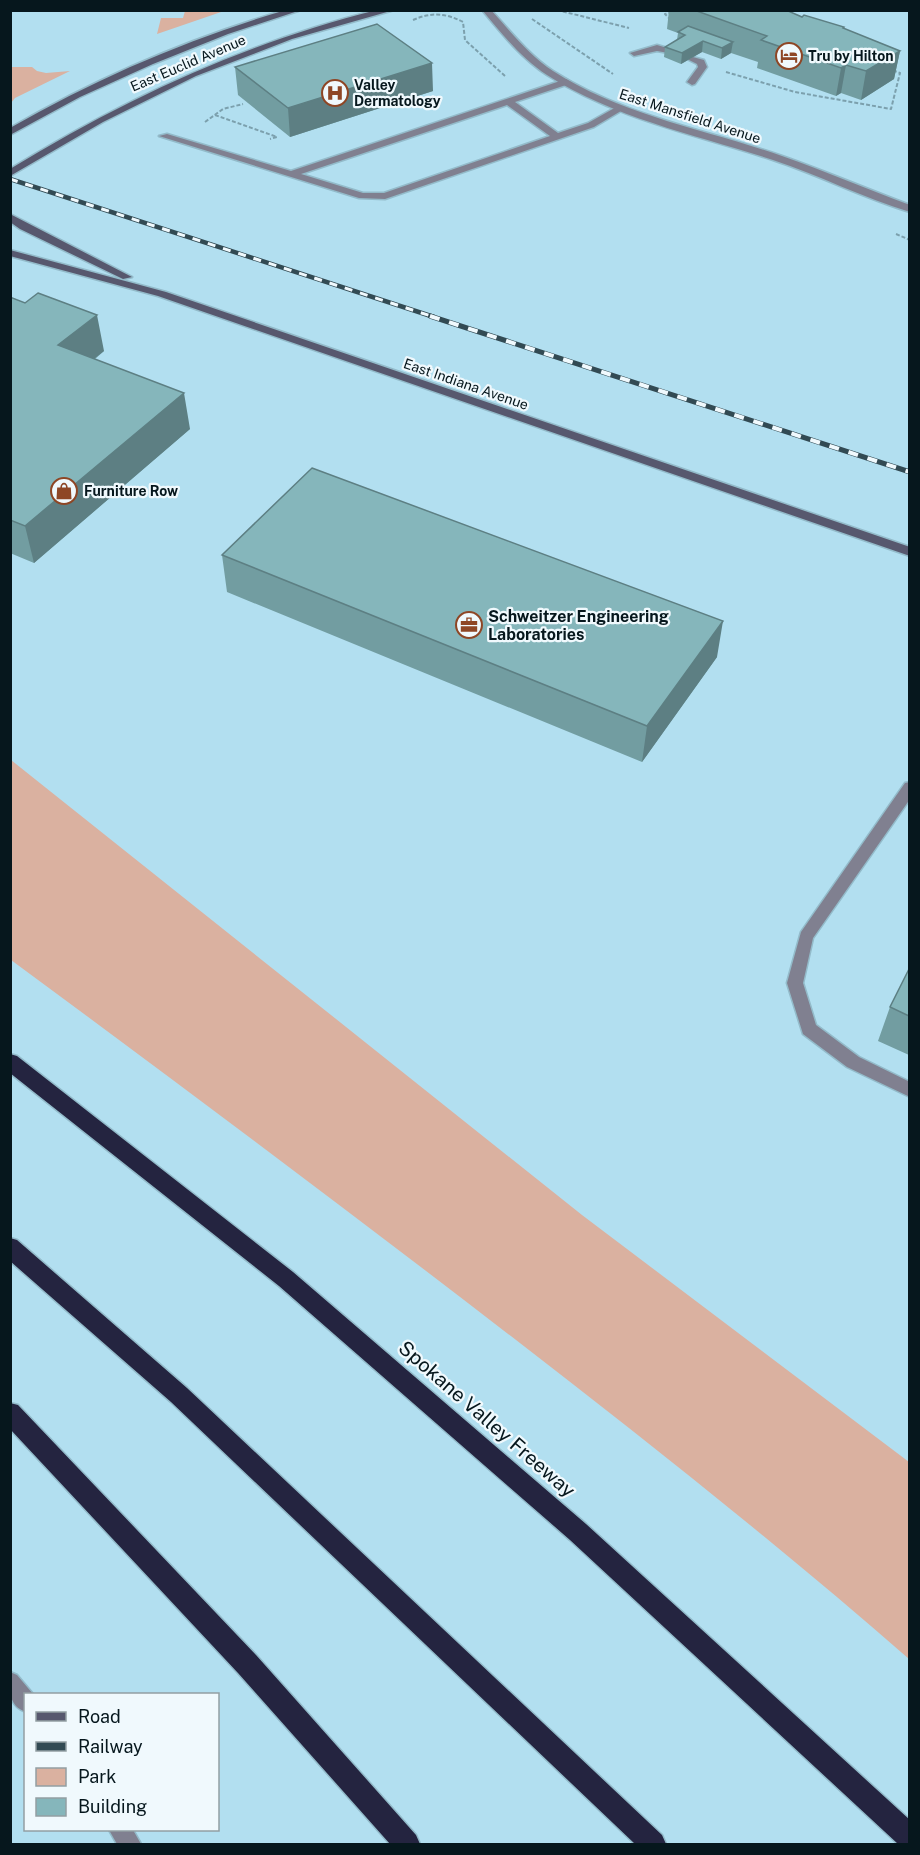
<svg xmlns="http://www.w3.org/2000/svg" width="920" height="1855" font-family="'Public Sans',sans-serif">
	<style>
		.green { fill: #dab1a0 }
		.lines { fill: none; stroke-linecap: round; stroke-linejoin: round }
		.lane-casing { stroke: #93bbca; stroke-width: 3 }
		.street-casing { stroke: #93bbca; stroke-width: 3 }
		.secondary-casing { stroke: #93bbca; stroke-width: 3 }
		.highway-casing { stroke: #93bbca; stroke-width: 3 }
		.path { stroke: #7ca0ad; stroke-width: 2; stroke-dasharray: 4 2; stroke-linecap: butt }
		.lane { fill: #808090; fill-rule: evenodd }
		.street { fill: #808090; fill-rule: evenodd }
		.secondary { fill: #57586e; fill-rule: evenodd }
		.highway { fill: #242440; fill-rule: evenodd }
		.rail-far1-casing { stroke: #324a53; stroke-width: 4.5 }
		.rail-casing { stroke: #324a53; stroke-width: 5 }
		.rail-far1 { stroke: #f0f9fd; stroke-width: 3; stroke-dasharray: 8; stroke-linecap: butt }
		.rail { stroke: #f0f9fd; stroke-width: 4; stroke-dasharray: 10; stroke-linecap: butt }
		.wall { fill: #729da1 }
		.shaded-wall { fill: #5d7f83 }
		.building { fill: #85b6bb; stroke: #5d7f83; stroke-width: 1.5 }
		.labels { text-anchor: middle; stroke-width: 4.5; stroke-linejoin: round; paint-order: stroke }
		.far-poi-label { font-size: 14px; font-weight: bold; fill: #06171d; stroke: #f0f9fd; text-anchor: start }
		.far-street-label { font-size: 14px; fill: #06171d; stroke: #f0f9fd }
		.poi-label { font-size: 16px; font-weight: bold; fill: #06171d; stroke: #f0f9fd; text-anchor: start }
		.near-street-label { font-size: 20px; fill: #06171d; stroke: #f0f9fd }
	</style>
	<rect width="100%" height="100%" fill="#b2dff0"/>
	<path class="green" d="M185,11V10L224,11L157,34L161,18H183Z
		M11,67H32L37,71L46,73L70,71L15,98L11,103Z
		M11,760L582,1215L909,1462V1659C766,1534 615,1416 464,1300C314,1185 163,1072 11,960Z"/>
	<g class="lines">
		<defs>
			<path id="lane" d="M657,45L678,51L674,54L657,51L634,56L630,53Z
				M689,56L704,60L707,67L695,84L692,85L687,82L698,67L697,64L689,60Z
				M566,79L571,82L569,84L515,102L558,133L588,123L618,106L626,108L594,127L385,199L359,198L159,136L167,134L291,171ZM507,105L550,136L384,193H363L301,174Z
				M910,782V799L813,938L803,983L816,1025L859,1057L910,1082V1097L847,1067L803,1034L787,983L801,932L905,783Z"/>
			<path id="street" d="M482,10H491C510,31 529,55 553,71C623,116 705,129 782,156C825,171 867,189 910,205V212C863,198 819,175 773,160C697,135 616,119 547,75C522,59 501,33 482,10Z
				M10,1672L17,1675L33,1694H26V1712C7,1705 10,1689 10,1672Z
				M109,1830H133L141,1844H117Z"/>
			<path id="secondary" d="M286,10H301L228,34L153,64L80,97L10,135V128C97,78 190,38 286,10Z
				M377,10H394L292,39L196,76L103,122L10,176V169C126,98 245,43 377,10Z
				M10,214L132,277L123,279L20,229L10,222Z
				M10,250L166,292L910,547V556L158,296L10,256Z"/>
			<path id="highway" d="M10,1054L17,1056L293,1272L586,1524L910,1820V1844H898L570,1540L279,1286L10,1073Z
				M10,1238L17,1240L187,1388L662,1835L666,1844H635L171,1402L10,1261Z
				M10,1403L18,1405L256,1655L416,1835L420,1844H390L238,1673L10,1429Z"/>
		</defs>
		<use href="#lane" class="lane-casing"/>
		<use href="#street" class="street-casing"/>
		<use href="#secondary" class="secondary-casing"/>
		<use href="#highway" class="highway-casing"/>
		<path class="path" d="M557,10L629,28
			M532,19L613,74
			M413,20C431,12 446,13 463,22L465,40L505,76
			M671,20L665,14L681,10
			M726,72L795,92L891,109L900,73L892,70
			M215,115L277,137L270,139
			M205,122L223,109L243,104
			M896,234L910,240"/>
		<use href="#lane" class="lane"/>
		<use href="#street" class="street"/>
		<use href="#secondary" class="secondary"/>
		<use href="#highway" class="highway"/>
		<defs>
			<path id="rail-far1" d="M10,179L434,317"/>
			<path id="rail" d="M430,316L910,472"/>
		</defs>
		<use href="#rail-far1" class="rail-far1-casing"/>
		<use href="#rail" class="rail-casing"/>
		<use href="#rail-far1" class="rail-far1"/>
		<use href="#rail" class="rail"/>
	</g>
	<path class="wall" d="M669,10H786L802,17L844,27V29L900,51L894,79L861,100L841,93L836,96L757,68L758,62L731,53L721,59L702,52L681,64L664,57L665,47L677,40L678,33L667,29Z
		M235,67L433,91L290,137L238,95Z
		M10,297L25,303L104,351L95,359L190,429L34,563L10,553Z
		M222,555L717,657L642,762L227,592Z
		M909,969V1055L878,1041L890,1007Z"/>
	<path class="shaded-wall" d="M703,41L702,52L681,64L682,53Z
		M733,42L731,53L721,59L722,48Z
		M900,51L894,79L861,100L866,71Z
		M432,63L433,91L290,137L288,108Z
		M846,65L841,93L836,96L841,68Z
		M97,315L104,351L66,381L58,345Z
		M184,393L190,429L34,563L25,526Z
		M723,621L717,657L642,762L647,726Z"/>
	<path class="building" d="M694,10H786L802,17L804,15L844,27L843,28L900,51L866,71L846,65L841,68L761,40L767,36Z
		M377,24L432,63L288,108L235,67Z
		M688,26L733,42L722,48L703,41L682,53L665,47L685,35L678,32Z
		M38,293L97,315L58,345L184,393L25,526L10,520V297L25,303Z
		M312,468L723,621L647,726L222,555Z
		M909,969V1016L890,1007Z"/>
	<defs>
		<symbol id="hotel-ring" viewBox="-11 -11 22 22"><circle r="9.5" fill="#f0f9fd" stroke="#8e4625" stroke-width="1.5"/><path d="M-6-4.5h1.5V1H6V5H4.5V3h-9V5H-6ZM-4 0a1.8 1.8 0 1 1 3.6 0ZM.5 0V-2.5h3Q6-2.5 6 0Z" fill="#8e4625"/></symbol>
		<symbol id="hospital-ring" viewBox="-11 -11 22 22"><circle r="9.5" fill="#f0f9fd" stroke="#8e4625" stroke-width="1.5"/><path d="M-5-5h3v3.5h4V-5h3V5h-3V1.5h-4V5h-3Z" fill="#8e4625"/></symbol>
		<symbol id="shop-ring" viewBox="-11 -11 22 22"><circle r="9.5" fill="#f0f9fd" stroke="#8e4625" stroke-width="1.5"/><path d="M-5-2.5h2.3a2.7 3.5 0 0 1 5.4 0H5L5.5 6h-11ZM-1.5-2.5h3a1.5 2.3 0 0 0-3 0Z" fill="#8e4625"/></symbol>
		<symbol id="office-ring" viewBox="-11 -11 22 22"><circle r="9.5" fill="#f0f9fd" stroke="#8e4625" stroke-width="1.5"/><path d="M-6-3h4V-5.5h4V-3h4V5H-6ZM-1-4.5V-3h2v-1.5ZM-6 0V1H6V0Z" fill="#8e4625"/></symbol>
	</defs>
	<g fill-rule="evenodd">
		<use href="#hotel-ring" x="774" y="41" width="30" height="30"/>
		<use href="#hospital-ring" x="320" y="78" width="30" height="30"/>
		<use href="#shop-ring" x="49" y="476" width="30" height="30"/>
		<use href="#office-ring" x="454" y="610" width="30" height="30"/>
	</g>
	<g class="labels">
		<g class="far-poi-label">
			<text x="808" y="61">Tru by Hilton</text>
			<text x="354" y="90">Valley<tspan x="354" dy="16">Dermatology</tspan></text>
			<text x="84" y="496">Furniture Row</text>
		</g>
		<g class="far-street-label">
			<text transform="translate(188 63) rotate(-23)" y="5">East Euclid Avenue</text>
			<text transform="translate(690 116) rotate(18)" y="5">East Mansfield Avenue</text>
			<text transform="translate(466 384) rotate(19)" y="5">East Indiana Avenue</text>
		</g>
		<g class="poi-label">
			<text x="488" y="622">Schweitzer Engineering<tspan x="488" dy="18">Laboratories</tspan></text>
		</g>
		<g class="near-street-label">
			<text transform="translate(487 1419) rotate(41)" y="7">Spokane Valley Freeway</text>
		</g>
	</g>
	<rect width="920" height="1855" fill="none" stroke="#06171d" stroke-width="24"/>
	<rect x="24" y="1693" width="195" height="138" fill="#f0f9fd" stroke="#929fa3" stroke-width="1.5"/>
	<rect x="36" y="1712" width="30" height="9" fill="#57586e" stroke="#929fa3" stroke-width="1.5"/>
	<text x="78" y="1723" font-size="18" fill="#06171d">Road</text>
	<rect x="36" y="1742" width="30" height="9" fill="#324a53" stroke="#929fa3" stroke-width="1.5"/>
	<text x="78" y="1753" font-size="18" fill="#06171d">Railway</text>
	<rect x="36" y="1768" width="30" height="18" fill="#dab1a0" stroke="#929fa3" stroke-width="1.5"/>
	<text x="78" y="1783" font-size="18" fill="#06171d">Park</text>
	<rect x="36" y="1798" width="30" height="18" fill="#85b6bb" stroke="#929fa3" stroke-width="1.5"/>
	<text x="78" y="1813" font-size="18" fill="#06171d">Building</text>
</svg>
